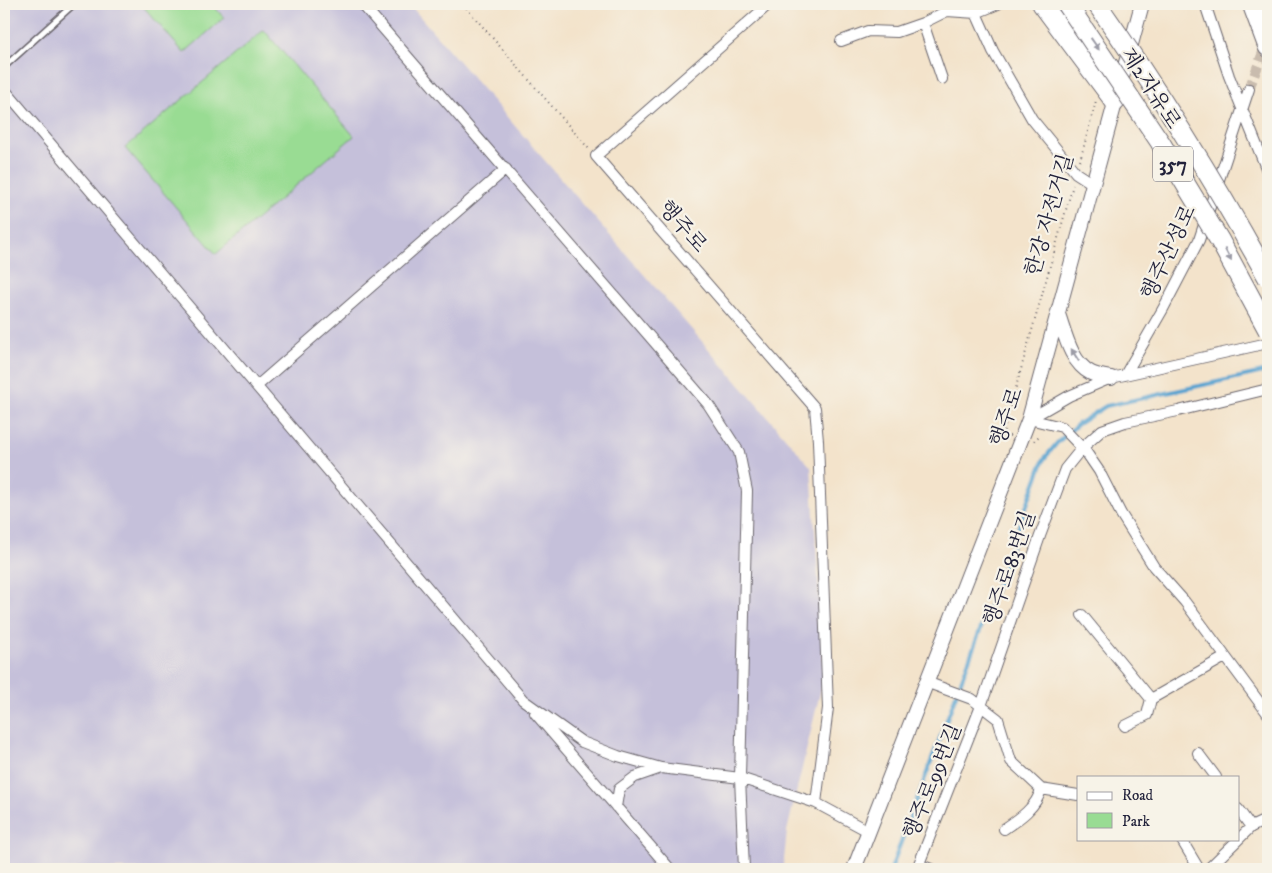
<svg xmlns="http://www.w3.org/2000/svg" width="1272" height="873" font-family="'IM FELL DW Pica','Noto Serif KR',serif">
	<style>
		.industrial { fill: #c5c0da }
		.green { fill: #99dc93; stroke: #5e7f67 }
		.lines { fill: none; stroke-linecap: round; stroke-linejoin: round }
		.stream { stroke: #59a3d0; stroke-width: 4 }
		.street-tunnel { stroke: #c9bcae; stroke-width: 10; stroke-dasharray: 10 5; stroke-linecap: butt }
		.lane-casing { stroke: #6b666d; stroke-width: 8 }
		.street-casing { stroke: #6b666d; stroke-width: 12 }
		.secondary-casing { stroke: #6b666d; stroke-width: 16 }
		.highway-casing { stroke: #6b666d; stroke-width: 21 }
		.path { stroke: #6b666d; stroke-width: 2; stroke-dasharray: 1 4; stroke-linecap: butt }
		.lane { stroke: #fff; stroke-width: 5 }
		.street { stroke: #fff; stroke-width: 10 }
		.secondary { stroke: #fff; stroke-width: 14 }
		.highway { stroke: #fff; stroke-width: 19 }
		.highway-bridge-casing { stroke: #6b666d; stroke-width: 21; stroke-linecap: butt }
		.highway-bridge { stroke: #fff; stroke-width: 19 }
		.oneway { fill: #9c9ca7 }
		.labels { text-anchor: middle; stroke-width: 4.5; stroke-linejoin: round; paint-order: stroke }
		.shield { fill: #f7f3e8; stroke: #62616f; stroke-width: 1 }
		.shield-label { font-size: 20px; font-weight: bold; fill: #22223b }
		.street-label { font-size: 21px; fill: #22223b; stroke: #f7f3e8 }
	</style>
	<rect width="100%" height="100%" fill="#f7f3e8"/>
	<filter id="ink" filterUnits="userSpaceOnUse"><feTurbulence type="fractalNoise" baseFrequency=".02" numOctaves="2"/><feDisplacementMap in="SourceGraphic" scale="10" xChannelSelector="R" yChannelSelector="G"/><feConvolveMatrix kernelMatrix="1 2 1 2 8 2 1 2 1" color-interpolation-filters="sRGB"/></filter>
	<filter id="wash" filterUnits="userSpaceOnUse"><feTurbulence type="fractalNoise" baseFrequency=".0096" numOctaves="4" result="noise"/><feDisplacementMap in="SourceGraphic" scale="20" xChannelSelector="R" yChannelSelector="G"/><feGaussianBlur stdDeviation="1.12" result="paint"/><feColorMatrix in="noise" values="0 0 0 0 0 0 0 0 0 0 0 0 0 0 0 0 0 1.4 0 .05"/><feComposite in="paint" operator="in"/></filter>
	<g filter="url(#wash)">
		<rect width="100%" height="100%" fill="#f3e3cb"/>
		<path class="industrial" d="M4,4H409L811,467L824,676L787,831L783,869H4Z"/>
		<path class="green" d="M141,4H212L224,18L184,53Z
			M264,30L354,136L216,254L125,148Z"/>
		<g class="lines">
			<path class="stream" d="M891,869L1044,459L1057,443L1078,424L1106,406L1268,371"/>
		</g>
	</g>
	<g filter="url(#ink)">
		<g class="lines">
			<path class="street-tunnel" d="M1249,89L1267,42"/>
			<defs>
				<path id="lane" d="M4,67L74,4"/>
				<path id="street" d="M362,4L708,404L739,452L747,491L740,778L816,803
					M769,4L596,156L815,408L818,441L828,708L816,803L868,831
					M1205,4L1229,76L1268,173
					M976,13L993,51L1032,119L1076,173L1093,184
					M841,41L868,31L897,32L923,23
					M942,79L923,23L947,11L976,13L998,4
					M4,89L523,700L582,742L618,756L661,768L740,778L744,869
					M1125,375L1163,309L1199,240L1249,89
					M257,386L506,169
					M1029,419L1062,427L1086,452L1099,471L1121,514L1154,567L1185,602L1268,714
					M1029,419L1069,396L1111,378L1268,343
					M1082,615L1151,699
					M926,682L972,699L998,719L1011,761L1041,789L1078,795
					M535,713L670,869
					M1125,726L1147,715L1151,699L1225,657
					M1198,753L1216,777
					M616,807L619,789L635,777L661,768
					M1238,809L1251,827
					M1004,829C1019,819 1037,807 1041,789
					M1181,839L1199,869
					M919,864L931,869
					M917,869L981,706L1040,536L1065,469L1082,448L1102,430L1125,422L1178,411L1268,389
					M1208,869L1251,827L1268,819"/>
				<path id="secondary" d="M1058,314C1065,334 1071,363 1091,373C1097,376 1105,377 1111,378
					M854,869L1029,419L1142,4"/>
				<path id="highway" d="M1042,4L1115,102
					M1252,4L1268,47"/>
			</defs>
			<use href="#lane" class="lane-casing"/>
			<use href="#street" class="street-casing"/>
			<use href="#secondary" class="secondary-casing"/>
			<use href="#highway" class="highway-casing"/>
			<path class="path" d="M463,4L589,149
				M1080,161L1096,101
				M1010,436L1003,433L1073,185
				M1034,441L1041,434"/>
			<use href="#lane" class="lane"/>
			<use href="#street" class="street"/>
			<use href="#secondary" class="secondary"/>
			<use href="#highway" class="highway"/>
			<defs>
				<path id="highway-bridge" d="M1067,4L1160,142L1220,241L1268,330
					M1097,4C1159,92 1216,183 1268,278"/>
			</defs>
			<use href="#highway-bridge" class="highway-bridge-casing"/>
			<use href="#highway-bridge" class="highway-bridge"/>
		</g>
		<defs><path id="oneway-solid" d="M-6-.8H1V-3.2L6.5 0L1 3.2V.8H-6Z" transform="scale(1.25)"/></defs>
		<g class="oneway">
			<use href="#oneway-solid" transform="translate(1095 44) rotate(55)"/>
			<use href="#oneway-solid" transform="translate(1228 255) rotate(62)"/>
			<use href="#oneway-solid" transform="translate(1075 355) rotate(-122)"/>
		</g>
	</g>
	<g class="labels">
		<rect class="shield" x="1153" y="146.5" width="40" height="35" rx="4"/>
		<g class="shield-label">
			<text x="1173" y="171">357</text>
		</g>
		<g class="street-label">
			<text transform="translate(1151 88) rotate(57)" y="7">제2자유로</text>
			<text transform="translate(1049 215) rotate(-74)" y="7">한강 자전거길</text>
			<text transform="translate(683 226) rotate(49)" y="7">행주로</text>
			<text transform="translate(1168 252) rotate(-65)" y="7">행주산성로</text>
			<text transform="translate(1006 417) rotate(-71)" y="7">행주로</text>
			<text transform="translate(1009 568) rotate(-71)" y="7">행주로83번길</text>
			<text transform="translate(932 781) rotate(-68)" y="7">행주로99번길</text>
		</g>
	</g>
	<rect width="1272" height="873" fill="none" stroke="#f7f3e8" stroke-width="20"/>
	<rect x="1077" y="776" width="162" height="65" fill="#f7f3e8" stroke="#a29fa3"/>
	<rect x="1087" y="792" width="25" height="8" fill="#ffffff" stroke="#a29fa3"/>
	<text x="1122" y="800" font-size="15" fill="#22223b">Road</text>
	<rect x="1087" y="813" width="25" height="15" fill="#99dc93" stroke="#a29fa3"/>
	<text x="1122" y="826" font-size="15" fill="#22223b">Park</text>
</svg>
